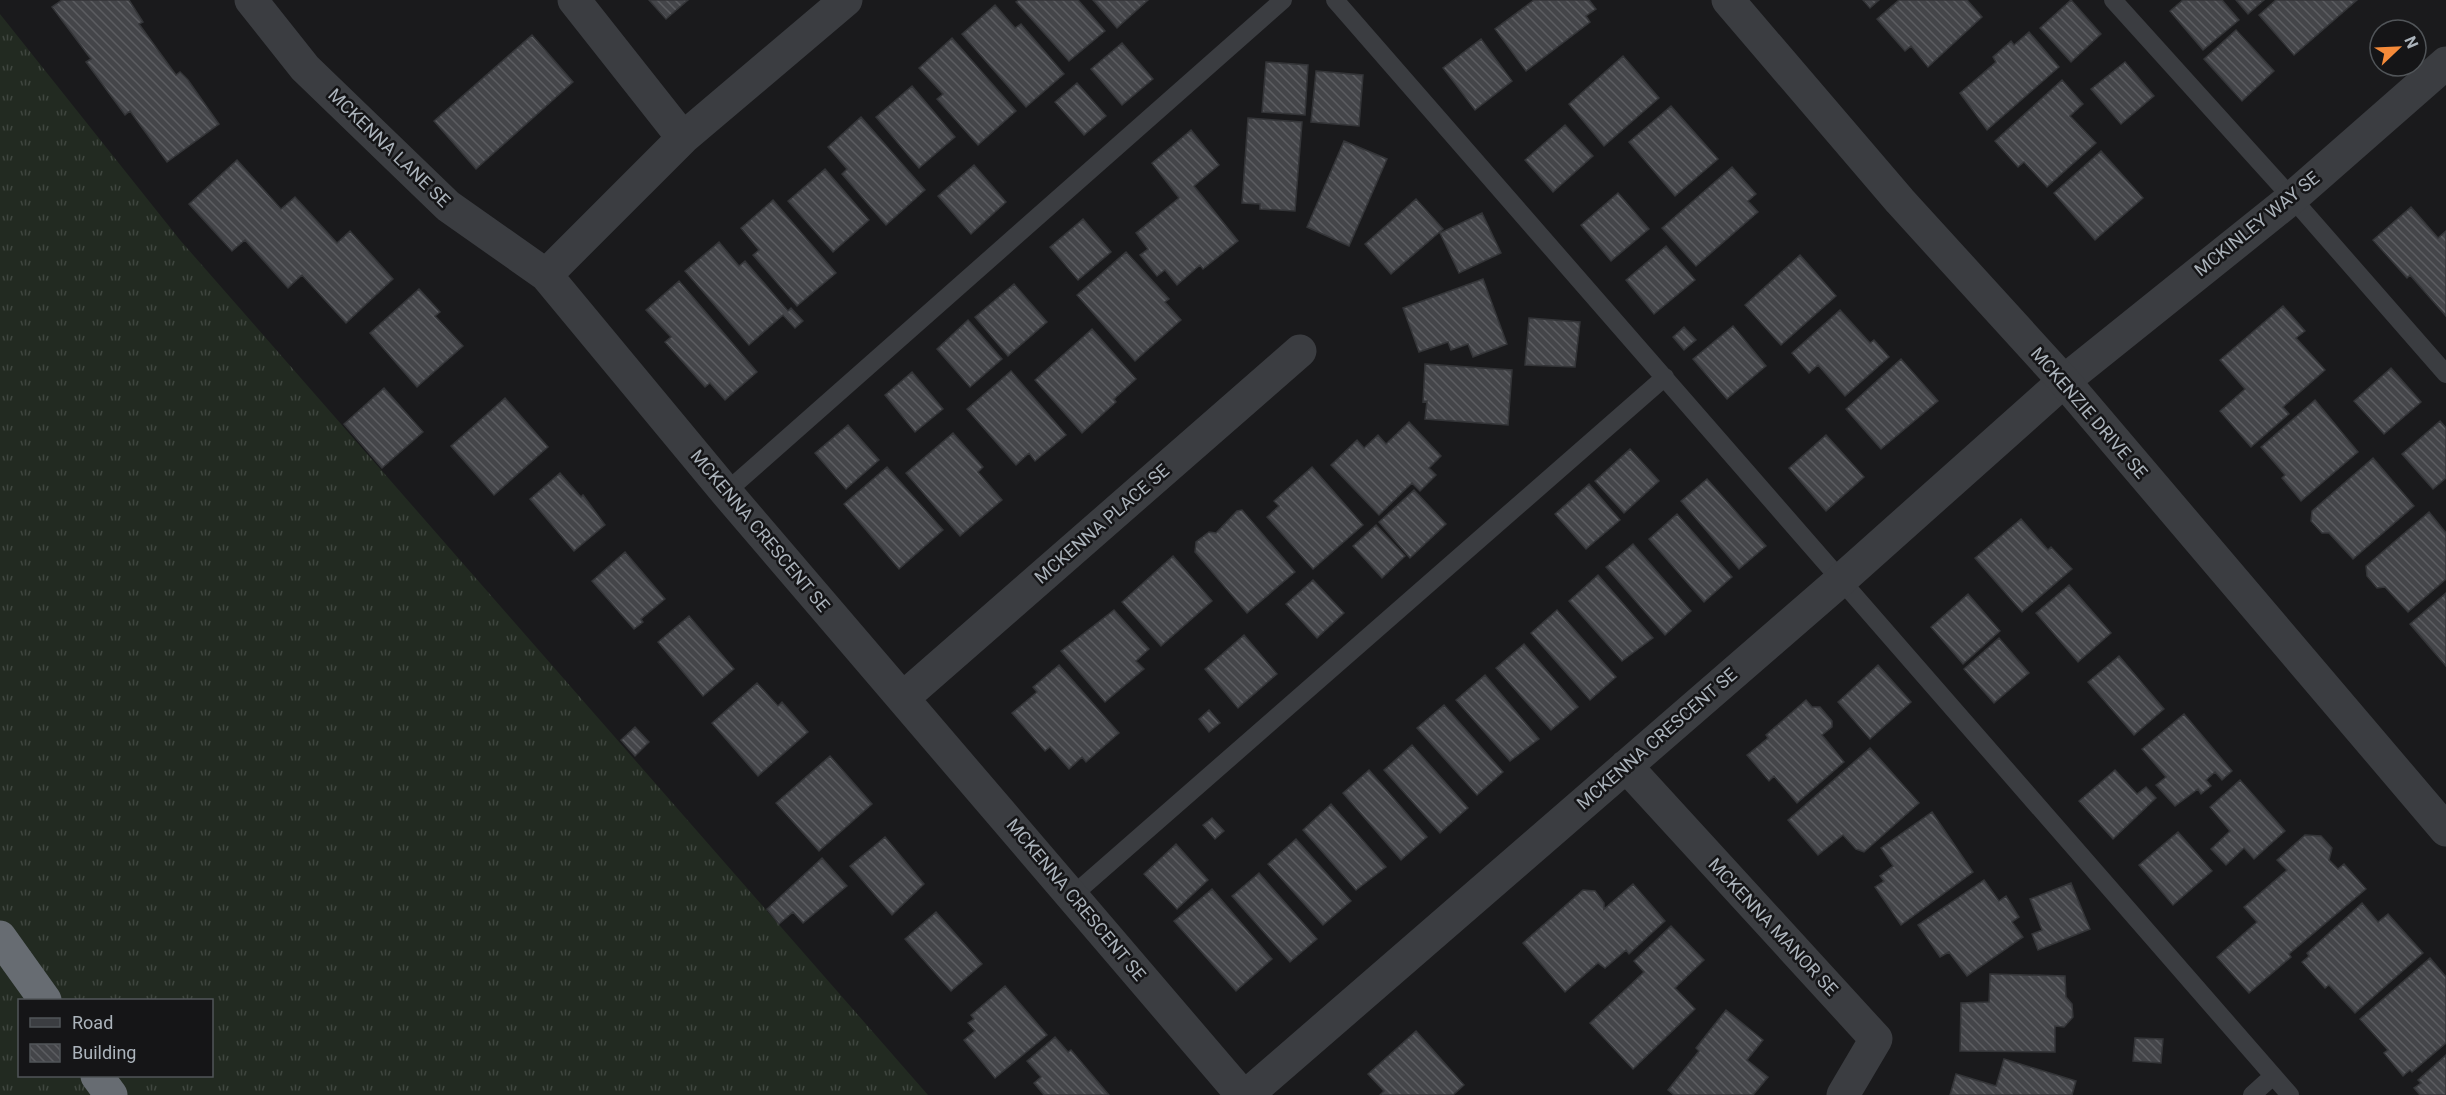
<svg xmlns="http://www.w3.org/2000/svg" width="2446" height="1095" font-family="Roboto,sans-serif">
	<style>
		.grass { fill: url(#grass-tufts); fill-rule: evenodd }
		.building { fill: url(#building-back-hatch); stroke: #343538; stroke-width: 1.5 }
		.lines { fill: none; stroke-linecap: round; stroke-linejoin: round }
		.service { stroke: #3b3d41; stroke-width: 18 }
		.minor { stroke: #3b3d41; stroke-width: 33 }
		.tertiary { stroke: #3b3d41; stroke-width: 33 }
		.motorway { stroke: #676c72; stroke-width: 33 }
		.labels { text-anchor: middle; stroke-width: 5; stroke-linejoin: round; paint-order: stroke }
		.street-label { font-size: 18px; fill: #acb4bc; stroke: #151517 }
	</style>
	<defs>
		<pattern id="grass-tufts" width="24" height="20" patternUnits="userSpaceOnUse" patternTransform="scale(1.5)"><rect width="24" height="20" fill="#222a21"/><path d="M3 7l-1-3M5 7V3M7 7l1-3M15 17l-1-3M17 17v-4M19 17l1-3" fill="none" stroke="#3f463f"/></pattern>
		<pattern id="building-back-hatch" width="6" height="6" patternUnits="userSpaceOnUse" patternTransform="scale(1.5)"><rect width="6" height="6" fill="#444549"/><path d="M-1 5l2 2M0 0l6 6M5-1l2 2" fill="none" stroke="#5c5d61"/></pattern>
	</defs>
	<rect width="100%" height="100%" fill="#1a1a1c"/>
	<path class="grass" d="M0,14L180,240L928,1095H0ZM20,1000H212V1076H20Z"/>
	<path class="building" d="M62,0H129L143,22L139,24L176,75L180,72L188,80L219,124L167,162L130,111L125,115L86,62L91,59L52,7Z
		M649,0H688L666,19Z
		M1019,0H1078L1105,31L1069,61L1016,2Z
		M1093,0H1148L1117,28Z
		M1534,0H1589L1596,9L1586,16L1590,22L1526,71L1495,29Z
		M1863,0H1879L1870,8Z
		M1899,0H1967L1982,17L1928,67L1911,46L1905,51L1877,19Z
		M2071,0L2101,34L2071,62L2040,28Z
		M2183,0H2222L2239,20L2203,50L2170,11Z
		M2236,0H2264L2248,14Z
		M2276,0H2357L2294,55L2259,15Z
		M995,5L1015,28L1021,24L1064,74L1026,107L962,34Z
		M2236,30L2274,71L2242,101L2204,59Z
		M2029,32L2059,67L1987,130L1960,93L1996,62L1993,57L2011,41L2014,45Z
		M532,35L573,82L476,169L434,121Z
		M952,38L1016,111L978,145L937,99L943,94L919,68Z
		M1481,39L1512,81L1475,110L1443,68Z
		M1122,43L1153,79L1122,105L1091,69Z
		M1623,56L1659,98L1604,146L1569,104Z
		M1266,62L1308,65L1305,115L1262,112Z
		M2125,62L2154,96L2121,124L2091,89Z
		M1316,71L1363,75L1359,126L1311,122Z
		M2062,80L2083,104L2070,116L2096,143L2047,187L2024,162L2018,167L1995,141Z
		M1077,83L1106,116L1084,135L1055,102Z
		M912,86L955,137L919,168L876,117Z
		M1671,106L1718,159L1675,196L1629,142Z
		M861,117L925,190L886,225L842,174L847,169L828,147Z
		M1248,118L1302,122L1295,211L1260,209V204L1242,203Z
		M1565,125L1593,156L1553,192L1525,160Z
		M1191,130L1219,165L1194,186L1238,241L1203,269L1200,265L1177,285L1165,270L1157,276L1140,255L1148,249L1136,233L1179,198L1152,163Z
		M1344,141L1387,159L1349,246L1307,227Z
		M2101,151L2143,198L2095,240L2054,193Z
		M237,160L281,209L295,197L337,243L350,231L393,279L346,323L302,275L288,288L245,240L232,251L189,204Z
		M974,165L1006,202L971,234L938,196Z
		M1732,167L1756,194L1748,201L1758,212L1696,266L1662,228Z
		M825,169L869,220L833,252L788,201Z
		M1618,193L1649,229L1611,261L1581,225Z
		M1416,199L1443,229L1391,274L1365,244Z
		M773,200L836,273L797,306L753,255L759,250L741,228Z
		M2411,207L2438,238L2446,231V316L2410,275L2407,278L2373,240Z
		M1482,213L1501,253L1459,273L1440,233Z
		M1083,219L1111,252L1078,280L1050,247Z
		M719,242L739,266L745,261L788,311L791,308L803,321L795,328L783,315L749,345L685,271Z
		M1666,246L1695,280L1654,314L1626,280Z
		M1126,252L1169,299L1165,302L1181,320L1135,361L1077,295Z
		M1800,255L1836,296L1781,345L1745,305Z
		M1483,279L1507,344L1473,357L1468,344L1451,350L1448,342L1419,352L1403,308Z
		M679,281L757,372L725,400L710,383L705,387L665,342L671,337L646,310Z
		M1014,284L1047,322L1008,356L975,317Z
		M419,289L440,312L435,316L463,346L417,387L370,333Z
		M2283,306L2305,331L2296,338L2325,370L2283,407L2289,414L2251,447L2220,411L2245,389L2220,360Z
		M1840,310L1870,343L1874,340L1889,357L1845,396L1818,365L1809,373L1792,353Z
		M1529,318L1580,322L1575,367L1525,365Z
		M968,320L1002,359L970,387L937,349Z
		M1733,326L1766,366L1727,399L1693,359Z
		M1684,327L1696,340L1684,350L1673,337Z
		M1092,329L1136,379L1114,399L1116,402L1082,433L1035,380Z
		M1901,359L1938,401L1881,449L1846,409Z
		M1425,364L1512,370L1508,425L1425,419L1427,401L1423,402Z
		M2391,368L2421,402L2384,434L2354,401Z
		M1011,371L1066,435L1035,461L1029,453L1016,465L967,409Z
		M912,372L943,409L915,432L885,395Z
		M384,388L423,432L382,468L344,424Z
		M505,398L548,447L494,495L451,446Z
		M2315,400L2358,452L2301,501L2282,478L2285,475L2261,447Z
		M2440,421L2446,428V478L2433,489L2402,454Z
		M1409,422L1441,456L1429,468L1436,475L1420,491L1412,483L1379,515L1331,465L1357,440L1364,448L1378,435L1386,444Z
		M848,425L879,460L846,489L815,453Z
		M953,433L983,467L978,472L1002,500L960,536L906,473Z
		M1826,435L1864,477L1826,511L1789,468Z
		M1630,449L1659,481L1624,513L1595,481Z
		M2373,458L2414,506L2353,559L2329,533H2322L2311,521L2312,511Z
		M887,467L943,530L899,569L844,504Z
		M1312,467L1363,525L1313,569L1267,517L1279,506L1274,501Z
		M560,473L581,497L583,495L605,525L574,551L530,499Z
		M1707,479L1766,546L1739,569L1681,501Z
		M1589,484L1620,520L1586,549L1555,514Z
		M1414,490L1446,524L1410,558L1379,522Z
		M1242,510L1295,572L1247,613L1195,552L1196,542L1209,532L1216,533L1237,511Z
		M2429,512L2446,533V579L2408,612L2385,587L2377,588L2367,576L2366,566Z
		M1677,514L1732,577L1704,602L1649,539Z
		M2021,519L2048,550L2051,547L2072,569L2022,612L1975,558Z
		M1376,525L1405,556L1382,578L1353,546Z
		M1633,544L1691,611L1665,635L1606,567Z
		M625,552L665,599L641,619L643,622L634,629L592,581Z
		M1173,556L1212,601L1161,646L1122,602Z
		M1598,575L1653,638L1622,661L1569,601Z
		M1313,580L1344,613L1317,638L1286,604Z
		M2069,585L2111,633L2078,662L2036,613Z
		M2446,593V666L2410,624Z
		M1968,594L2000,631L1963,664L1931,627Z
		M1114,610L1149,649L1136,661L1144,669L1105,702L1061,651Z
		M1557,610L1616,677L1590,700L1531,633Z
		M689,616L734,669L703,696L658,642Z
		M1244,635L1277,674L1238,708L1205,669Z
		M1999,638L2029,673L1994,703L1964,669Z
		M1524,644L1578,707L1551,730L1496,668Z
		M2119,656L2164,709L2134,735L2088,682Z
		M1059,665L1119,733L1086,762L1082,757L1069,769L1050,747L1045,751L1012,713L1037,692L1033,687Z
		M1878,665L1911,702L1870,739L1838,702Z
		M1485,675L1539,739L1510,761L1456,700Z
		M757,683L778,706L782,702L808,732L758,776L712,723Z
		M1806,700L1812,707H1820L1832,721V727L1822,735L1844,762L1797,803L1774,776L1769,781L1747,755L1768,738L1766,735Z
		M1444,705L1503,772L1477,795L1417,728Z
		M1209,710L1220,723L1209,732L1199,719Z
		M2184,714L2232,771L2222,780L2215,772L2206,780L2211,786L2201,794L2198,789L2175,806L2156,785L2166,777L2142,749Z
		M635,727L649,742L635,756L621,740Z
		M1412,745L1468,808L1440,833L1384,770Z
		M1870,748L1919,803L1864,852L1856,849L1843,835L1818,855L1788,820Z
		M830,756L872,804L819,851L776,803Z
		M1369,770L1427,837L1401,860L1343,793Z
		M2115,770L2137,794L2146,787L2156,798L2113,839L2079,801Z
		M2240,780L2285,831L2254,859L2244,848L2226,865L2211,849L2230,831L2210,807Z
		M1331,804L1386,867L1356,890L1303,830Z
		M1932,812L1973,872L1901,925L1875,887L1884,881L1880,876L1893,866L1881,848Z
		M1212,818L1224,831L1215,839L1203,825Z
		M2178,832L2212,871L2173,905L2139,865Z
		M2305,835L2321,836L2332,848L2329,860L2338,869L2344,864L2366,889L2289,954L2291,957L2249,993L2217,957L2257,922L2244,907L2287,870L2277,860Z
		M885,837L924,884L892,915L850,866Z
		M1296,839L1351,901L1323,925L1268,864Z
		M1176,844L1208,880L1177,909L1144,874Z
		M822,858L847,886L803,923L793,912L779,924L767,909Z
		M1259,873L1317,939L1290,962L1232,896Z
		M1984,880L1999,901L2006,896L2019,917L2012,922L2023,937L1967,976L1949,952L1940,957L1918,925Z
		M2071,883L2090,929L2038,950L2032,934L2042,930L2030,899Z
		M1633,884L1665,921L1629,954L1626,950L1605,968L1598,963L1565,992L1523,943L1583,890L1595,891L1604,903V909Z
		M1212,889L1272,959L1236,991L1174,921Z
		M2362,903L2378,922L2388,914L2423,953L2355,1013L2329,985L2325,988L2302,962L2309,956L2307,953Z
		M936,912L982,964L951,991L905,939Z
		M1671,926L1704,960L1675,988L1695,1009L1633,1069L1590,1023L1644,972L1634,961Z
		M2430,958L2446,977V1043L2412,1072L2410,1070L2403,1076L2384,1053L2388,1050L2360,1019Z
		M1990,974L2065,976L2066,997L2072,1004L2073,1017L2064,1027L2055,1026V1052L1960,1051L1961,1003L1989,1002Z
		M1005,986L1047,1035L995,1078L964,1040L975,1031L968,1023L974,1019L971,1015Z
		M1726,1010L1763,1040L1747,1060L1768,1077L1753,1095H1674L1668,1090L1699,1051L1696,1048Z
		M1416,1031L1464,1085L1453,1095H1380L1384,1091L1368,1074Z
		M1055,1037L1068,1052L1071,1050L1109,1095H1044L1034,1083L1041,1077L1027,1061Z
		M2135,1038L2163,1039L2161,1063L2133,1061Z
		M2446,1055V1095H2420L2414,1088L2421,1083L2418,1080Z
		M2004,1059L2076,1081L2072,1095H1950L1956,1074L1996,1086Z"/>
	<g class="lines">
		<path class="service" d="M1335,0L2290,1095
			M2113,0L2292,198L2446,374
			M726,492L1283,0
			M1073,895L1665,377
			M2252,1095L2273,1076"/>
		<path class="minor" d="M251,0L305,68L448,206L546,275
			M574,0L683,138
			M846,0L683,138L546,275L726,492L1242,1095
			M903,698L1300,351
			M1626,766L1876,1039L1843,1095
			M1247,1095L1841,580L2064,381L2292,198L2446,63"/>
		<path class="tertiary" d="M1728,0L1900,201L2064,381L2446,830"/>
		<path class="motorway" d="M0,937L45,1000
			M97,1076L111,1095"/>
	</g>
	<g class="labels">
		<g class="street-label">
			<text transform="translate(389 148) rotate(44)" y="6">MCKENNA LANE SE</text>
			<text transform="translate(2257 224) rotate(-39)" y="6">MCKINLEY WAY SE</text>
			<text transform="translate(2089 413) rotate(49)" y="6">MCKENZIE DRIVE SE</text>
			<text transform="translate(1102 524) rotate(-41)" y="6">MCKENNA PLACE SE</text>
			<text transform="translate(760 531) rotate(50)" y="6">MCKENNA CRESCENT SE</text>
			<text transform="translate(1657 739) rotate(-41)" y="6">MCKENNA CRESCENT SE</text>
			<text transform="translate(1076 900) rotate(50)" y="6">MCKENNA CRESCENT SE</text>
			<text transform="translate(1773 927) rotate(47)" y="6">MCKENNA MANOR SE</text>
		</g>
	</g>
	<rect x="18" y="999" width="195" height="78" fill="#151517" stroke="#515559" stroke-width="1.5"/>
	<rect x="30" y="1018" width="30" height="9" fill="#3b3d41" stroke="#515559" stroke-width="1.5"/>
	<text x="72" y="1029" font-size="18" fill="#acb4bc">Road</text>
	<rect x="30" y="1044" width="30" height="18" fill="url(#building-back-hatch)" stroke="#515559" stroke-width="1.5"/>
	<text x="72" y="1059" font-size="18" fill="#acb4bc">Building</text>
	<g transform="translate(2398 48) rotate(67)"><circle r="28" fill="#151517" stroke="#515559" stroke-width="1.5"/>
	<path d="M0-4.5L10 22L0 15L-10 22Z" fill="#f58a39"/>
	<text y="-9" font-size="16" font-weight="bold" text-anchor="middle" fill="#acb4bc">N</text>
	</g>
</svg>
